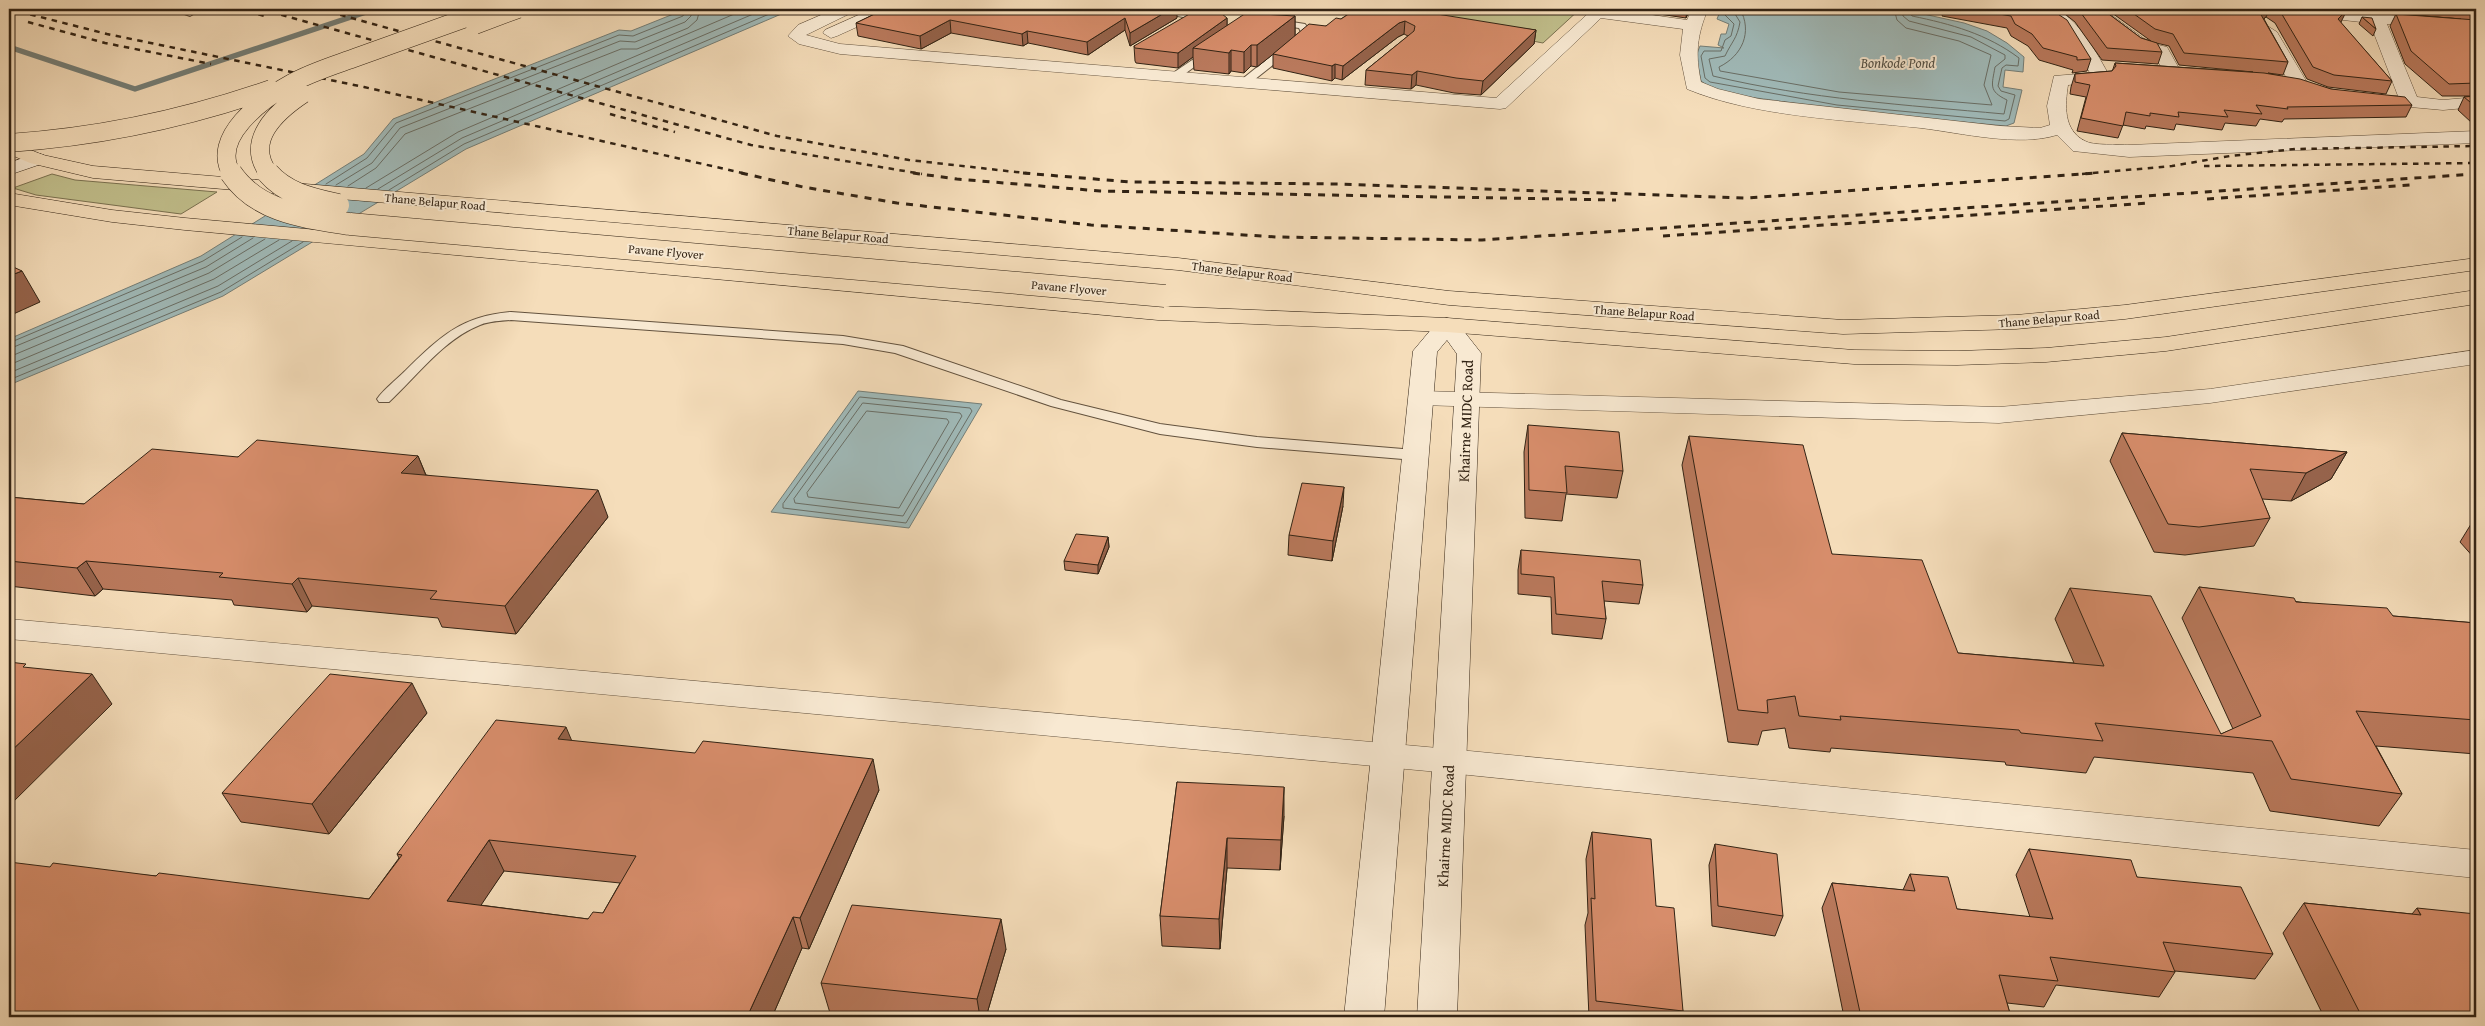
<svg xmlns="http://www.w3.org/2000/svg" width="2485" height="1026" font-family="'Gentium Book Plus',serif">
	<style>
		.green { fill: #c1bf8c; stroke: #7a7150 }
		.water { fill: #a0bab9; stroke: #747e77 }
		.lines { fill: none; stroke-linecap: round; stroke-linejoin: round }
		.shore { stroke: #696e66; stroke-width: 1 }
		.stream { stroke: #747e77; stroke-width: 5.5 }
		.service-casing { stroke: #63523e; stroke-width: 2 }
		.minor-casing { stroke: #63523e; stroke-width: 1 }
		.tertiary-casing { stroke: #63523e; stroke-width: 1 }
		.secondary-casing { stroke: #322314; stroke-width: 1 }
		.primary-casing { stroke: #322314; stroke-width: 1 }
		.service { fill: #f8e9d2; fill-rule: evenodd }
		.minor { fill: #f8e9d2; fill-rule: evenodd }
		.tertiary { fill: #f8e9d2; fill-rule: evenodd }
		.secondary { fill: #f8e9d2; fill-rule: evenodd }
		.primary { fill: #f5ddba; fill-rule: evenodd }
		.rail-far1 { stroke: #322314; stroke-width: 2.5; stroke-dasharray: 5.5 5.5; stroke-linecap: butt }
		.rail { stroke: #322314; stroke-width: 3; stroke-dasharray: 7 7; stroke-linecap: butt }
		.primary-bridge-far1-casing { stroke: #322314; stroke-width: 19; stroke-linecap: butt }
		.primary-bridge-casing { stroke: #322314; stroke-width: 23; stroke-linecap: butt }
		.primary-bridge-far1 { stroke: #f5ddba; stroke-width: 18 }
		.primary-bridge { stroke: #f5ddba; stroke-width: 22 }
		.wall { fill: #b9795c; stroke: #322314; fill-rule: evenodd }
		.shaded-wall { fill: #96634b; stroke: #322314 }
		.building { fill: #d78d6b; stroke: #322314; fill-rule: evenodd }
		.labels { text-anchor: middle; stroke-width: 4; stroke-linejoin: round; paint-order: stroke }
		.far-street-label { font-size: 12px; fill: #322314; stroke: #f8e9d2 }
		.far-water-label { font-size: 14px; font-style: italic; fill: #535046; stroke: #f8e9d2 }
		.street-label { font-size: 15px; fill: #322314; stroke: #f8e9d2 }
	</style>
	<rect width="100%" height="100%" fill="#f5ddba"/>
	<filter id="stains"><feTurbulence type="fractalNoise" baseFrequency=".004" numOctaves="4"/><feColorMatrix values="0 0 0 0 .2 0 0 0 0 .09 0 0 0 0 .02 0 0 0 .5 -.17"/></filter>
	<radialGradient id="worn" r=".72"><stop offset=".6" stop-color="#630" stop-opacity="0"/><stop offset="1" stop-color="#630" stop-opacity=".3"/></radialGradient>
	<path class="green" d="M1363,9H1580L1543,43Z
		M52,174L75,180L217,192L181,214L36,195L13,188Z"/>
	<path class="water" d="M686,9H793L466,149L223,296L9,385V339L201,256L364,154L393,119L619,30L631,31Z
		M1721,9H1901L1964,23L1987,31L2007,43L2024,57L2023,72L2005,70L2003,87L2022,90L2014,123L2006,126C1930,119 1854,113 1778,101C1754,97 1721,96 1701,81L1696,56L1700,46L1724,48L1718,45L1721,34H1726L1729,24L1717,19Z
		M858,391L982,404L909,528L771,512Z"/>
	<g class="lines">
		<path class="shore" d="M1725,9V15L1734,24L1731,36L1725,40L1721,51H1704L1701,56L1705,78L1710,82L1837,105L2005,121L2009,119L2015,95L2001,91L1998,86L2002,68L2006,65L2018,66L2019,58C1987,34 1951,24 1912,16L1908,9
			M1732,9L1740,22C1737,39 1732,41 1725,56L1709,59L1713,76C1809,99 1906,105 2004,114L2007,100C1988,91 1992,85 1995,67L2005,59V55L1971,37L1909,21L1903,16L1902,9
			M1740,9C1753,32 1742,56 1719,67L1720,71L1839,92L1992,105L1984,85L1991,55L1959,41L1906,28L1897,20L1894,9
			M326,184L367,158L396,123L619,35L633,36L683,16L686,9
			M336,185L372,163L400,128L620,41L635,42L685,22L691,16L692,9
			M348,186L376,168L405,134L621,49H637L688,28L697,20L700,9
			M366,188L458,132L746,9
			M378,189L462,138L765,9
			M389,190L464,144L781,9
			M9,343L203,261L242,237
			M9,349L206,267L253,238
			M9,357L209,273L265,239
			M9,365L214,279L279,240
			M9,373L218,286L292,241
			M9,380L221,292L303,242
			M860,397L970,408L972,411L906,523L783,508V504Z
			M863,403L960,413L962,416L903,516L795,503L794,499Z
			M867,411L947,419L949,422L899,508L808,497L807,493Z"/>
		<path class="stream" d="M9,47L135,89L375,9"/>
		<defs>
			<path id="service" d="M171,9H185L195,13L190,16Z
				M1152,9H1170L1199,16L1194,19L1156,12Z
				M1273,19L1305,24L1311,32L1302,42L1249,84H1241V80L1301,32L1299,28L1270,24V20Z
				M1210,48L1213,49V53L1178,79H1170V75Z
				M511,312L843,336L903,346L1061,400L1160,424L1257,437L1415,450L1423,455L1415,460L1257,447L1160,434L1051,406L895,353L843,344L511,320C501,321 490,321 480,325C444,339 417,376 389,402H379L377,399C384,389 395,381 404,372C439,338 460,316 511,312Z"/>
			<path id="minor" d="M835,9H855L853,12L806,35L840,44L1496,98L1593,9H1610L1687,20L1692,9H1708C1697,35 1695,54 1701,82L1718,89L1759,99L2000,126L2040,128L2050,125L2047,106L2054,76L2090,73L2075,46L2064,31L2032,9C2038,9 2046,8 2052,9C2076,13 2099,57 2110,77L2107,81L2068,85C2065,105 2063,130 2085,141C2093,146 2119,144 2129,145L2476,131V143L2129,157L2073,151L2057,135C2019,147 1961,133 1921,128C1848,120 1754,117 1687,89L1680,55L1683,29L1601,18L1506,108L1500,109L840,54L799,44L788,36L798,25Z
				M872,9H892L890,12L837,36L831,38L823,33L825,30Z
				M2095,9H2111L2110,14L2150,43L2167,47L2181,72L2178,76H2166L2154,54L2138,49L2096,18L2094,15Z
				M2281,9H2324L2435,19L2437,22L2429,27L2387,24L2417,97L2443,100L2476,97V107L2443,110L2367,103L2364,99L2367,95L2398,96L2370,23L2289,14Z
				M2269,27L2277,32L2308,84L2305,88H2293L2290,84L2261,32Z
				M9,619L1449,749L2476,850V878L1449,773L9,639Z"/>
			<path id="tertiary" d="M2476,350V364L2210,403L1999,423L1421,405L1412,403L1409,398L1412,393L1421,391L1999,407L2210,389Z"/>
			<path id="secondary" d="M37,153L44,155L47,159L44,163L9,175V163Z
				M1447,318L1455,320L1481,353L1457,1017H1417L1457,354L1447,340L1437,352L1384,1017H1344L1413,351L1439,320Z"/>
			<path id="primary" d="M9,141L43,155L93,166L1178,258L1449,291L1843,320L2016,315L2125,305L2476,258V270L2125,319L2016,329L1843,334L1449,305L1178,270L93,178L30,163L9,154Z
				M9,193L112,210L185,218L1158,306L1447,318L1854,350L1957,351L2046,348L2166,337L2476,290V304L2166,351L2046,362L1957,365L1854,364L1447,332L1158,320L185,230L112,222L9,205Z"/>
		</defs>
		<use href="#service" class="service-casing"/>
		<use href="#minor" class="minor-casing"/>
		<use href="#tertiary" class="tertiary-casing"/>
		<use href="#secondary" class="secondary-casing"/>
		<use href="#primary" class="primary-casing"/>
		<use href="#service" class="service"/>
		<use href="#minor" class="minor"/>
		<use href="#tertiary" class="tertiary"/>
		<use href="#secondary" class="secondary"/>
		<use href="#primary" class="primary"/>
		<path class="rail-far1" d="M9,9L107,34L364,87L747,174
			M237,9L269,17
			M260,9L751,145L922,174
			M319,9L777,136L909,160L1034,174
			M28,22L105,43L211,64
			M610,114L675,132
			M2204,166L2476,163
			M2082,174L2172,166L2230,156L2295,149L2476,146
			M2473,174H2476"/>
		<path class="rail" d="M741,173L803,187L897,203L1091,225L1276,237L1482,240L2476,174
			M913,173L957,179L1100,191L1616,200
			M1023,173L1131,182L1338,184L1746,198L2096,173
			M2207,199L2411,185
			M1663,236L2149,203"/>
		<defs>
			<path id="primary-bridge-far1" d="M475,25L518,9
				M9,143C99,137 185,119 271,89
				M232,174C209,138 263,99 290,84C311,72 335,65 357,57C402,41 446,25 491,9
				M269,174C244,141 276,112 303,94"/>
			<path id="primary-bridge" d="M231,173C258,213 306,217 350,224L1165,296
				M268,173C286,194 312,199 338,205"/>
		</defs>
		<use href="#primary-bridge-far1" class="primary-bridge-far1-casing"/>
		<use href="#primary-bridge" class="primary-bridge-casing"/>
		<use href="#primary-bridge-far1" class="primary-bridge-far1"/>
		<use href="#primary-bridge" class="primary-bridge"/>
	</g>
	<path class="wall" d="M885,9L1177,18L1130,46L1125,30L1088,55L1028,43L1023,46L951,33L921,49L858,36L856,23Z
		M1177,9H1194L1188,11Z
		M1356,9L1536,30L1534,44L1481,95L1454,93L1416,85L1411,89L1365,85L1366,70L1408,36L1404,34L1398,37L1342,80L1335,78L1332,81L1273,68V54L1257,67L1251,66L1244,73L1231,71L1229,74L1194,70L1193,57L1178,68L1136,63L1135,61L1134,46L1227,18V26L1295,16V36L1326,26L1341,19Z
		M1639,9H1690L1686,18L1639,11Z
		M1909,9H2050L2091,59L2087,71L2072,73L2073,70L2039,60L2028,46L2011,36L2007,28L1942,16L1943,13Z
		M2057,9H2102L2141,38L2151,41L2112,13L2111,9H2336L2341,22V23L2392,81L2386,94L2328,87L2307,79L2275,23L2266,17L2264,19L2288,62L2283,75L2268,73L2331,89L2412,105L2406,117L2284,119L2282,122L2260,119L2256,126L2225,123L2222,130L2176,124L2174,130L2146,126L2145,129L2123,125L2118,138L2077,131L2086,97L2070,94L2071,87L2075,74L2112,71L2113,69L2115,63L2253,72L2179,65L2169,46L2152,42L2162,52L2158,64L2102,60L2075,22L2060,10Z
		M2343,9H2476V96H2442L2405,64L2390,26L2396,14L2461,19Z
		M2362,17L2376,29L2373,36L2359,24Z
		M2476,96V123H2472L2458,110L2464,97Z
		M1528,425L1623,471L1617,498L1566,494L1562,521L1525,518L1524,452Z
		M2122,433L2347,452L2331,479L2291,501L2262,499L2270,518L2254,546L2185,555L2154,552L2110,461Z
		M1689,436L1832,554L1958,653L2074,663L2055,619L2070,588L2221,734L2233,729L2182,618L2199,587L2393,616L2476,623V754L2376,746L2402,794L2379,826L2270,811L2253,773L2094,757L2086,773L2006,765L2005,762L1831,748L1830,752L1789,748L1785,728L1762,731L1758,745L1728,742L1682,465Z
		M418,456L426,475L608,517L516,634L442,627L438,618L312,606L307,612L234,605L232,600L103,589L95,596L9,586V497L84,504L238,457Z
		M1343,506L1332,561L1288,555L1289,535Z
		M2476,516V560L2460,542Z
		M1108,537L1109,547L1098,574L1065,570L1064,561Z
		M1521,550L1643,585L1639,604L1604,601L1606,619L1602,639L1552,634L1551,597L1518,594V570Z
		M427,713L329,834L241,822L222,793Z
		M572,741L879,790L809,949L802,948L772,1017H9L50,867L156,876L369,899L399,858L397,854ZM504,871L620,883L603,913L588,919L480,905Z
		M1177,782L1284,816L1280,870L1227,868L1220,949L1162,946L1160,916Z
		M1592,832L1656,906L1683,1011L1681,1017H1589L1585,925L1588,913L1586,859Z
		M1715,844L1783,916L1775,936L1712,926L1709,865Z
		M2029,849L2137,877L2273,954L2255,979L2175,971V972L2159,997L2056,985L2044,1007L2007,1003L2011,1017H1844L1822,908L1832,883L1903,890L1910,874L1957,909L2030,917L2016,875Z
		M2304,903L2412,914L2417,908L2476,1017H2324L2283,933Z
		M1006,949L986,1017H875L830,1013L821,983Z"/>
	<path class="shaded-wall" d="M1171,9H1177V18L1130,46V33Z
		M1187,9H1194L1188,11Z
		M1687,9H1690L1686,18Z
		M2267,9H2270L2266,17L2255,25L2260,13Z
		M2347,10L2341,22L2332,31L2338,19Z
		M1295,16V37L1257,67V45Z
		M1125,18V30L1088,55L1087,42Z
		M1227,18V32L1193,48V57L1178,68V53Z
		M950,20L951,33L921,49L920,36Z
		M1405,21L1404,34L1398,37L1342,80L1343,66L1399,23Z
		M1536,30L1534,44L1481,95L1483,81Z
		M1027,31L1028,43L1023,46L1022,34Z
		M1251,45V66L1244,73V52Z
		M1231,50V71L1229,74V53Z
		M1335,64V78L1332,81V66Z
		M1417,71L1416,85L1411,89L1412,75Z
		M22,271L40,302L9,316V276Z
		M2347,452L2331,479L2291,501L2306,473Z
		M418,456L429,483L401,473Z
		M1344,487L1343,506L1332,561L1333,541Z
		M598,490L608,517L516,634L505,606Z
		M1108,537L1109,547L1098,574V565Z
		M86,561L103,589L95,596L77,568Z
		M298,578L312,606L307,612L292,584Z
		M92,674L112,704L9,806V753Z
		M412,683L427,713L329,834L312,804Z
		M566,727L579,758L558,739Z
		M873,759L879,790L809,949L800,918Z
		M1284,787V816L1280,870L1281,840Z
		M1227,838V868L1220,949L1219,919Z
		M489,840L504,871L463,932L447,901Z
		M793,917L802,948L772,1017H747Z
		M1001,919L1006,949L986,1017H980L977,999Z"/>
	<path class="building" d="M885,9H1171L1130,33L1125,18L1087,42L1027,31L1022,34L950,20L920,36L856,23Z
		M1198,9H1216L1227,18L1178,53L1135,48L1134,46Z
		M1356,9H1406L1536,30L1483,81L1456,78L1417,71L1412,75L1366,70L1414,31L1415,26L1405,21L1399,23L1343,66L1335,64L1332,66L1273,54L1309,24L1326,26L1336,18L1341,19Z
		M1969,9H2050L2067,20L2091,59L2077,60V57L2043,48L2032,34L2015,24L2011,16Z
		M2078,9H2102L2141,38L2157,43L2162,52L2107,48Z
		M2127,9H2267L2260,13L2288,62L2184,53L2173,34L2155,29Z
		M2276,9H2336L2347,10L2338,19L2392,81L2334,75L2313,67L2280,11Z
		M1246,13L1295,16L1257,45H1251L1244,52L1231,50L1229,53L1193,48Z
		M2396,14L2476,20V83L2449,84L2411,51Z
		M2362,17L2372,18L2376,29Z
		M2115,63L2264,73L2300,79L2331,89L2405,97L2412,105L2287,107L2288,109L2256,105L2262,114L2224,110L2228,117L2178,112L2179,117L2150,113V116L2126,112L2123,126L2081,118L2090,85L2075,82V74L2112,71L2116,66Z
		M2476,96V107L2464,97Z
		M9,265L22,271L9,276Z
		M1528,425L1619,432L1623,471L1565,466L1567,493L1529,490Z
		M2122,433L2347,452L2306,473L2250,469L2270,518L2199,527L2168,524Z
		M1689,436L1803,445L1832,554L1922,560L1958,653L2104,666L2070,588L2151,596L2221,734L2261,716L2199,587L2294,598L2296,602L2387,608L2393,616L2476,623V720L2356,711L2402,794L2291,779L2272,741L2095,723L2103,741L2021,733L2019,730L1840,716L1841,720L1799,716L1795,696L1767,700L1768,713L1738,710Z
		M257,440L418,456L401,473L598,490L505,606L430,599L437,591L298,578L292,584L219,577L223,573L86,561L77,568L9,561V497L84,504L152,449L238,457Z
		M1302,483L1344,487L1333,541L1289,535Z
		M1076,534L1108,537L1098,565L1064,561Z
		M1521,550L1640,560L1643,585L1602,581L1606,619L1556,614L1554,577L1521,574Z
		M9,662L26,664L23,667L92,674L9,753Z
		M330,674L412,683L312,804L222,793Z
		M496,720L566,727L558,739L695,753L703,741L873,759L800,918L793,917L747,1017H9V862L50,867L53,863L156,876L159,873L369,899L402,855L397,854ZM489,840L636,856L603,913L593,912L588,919L447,901Z
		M1177,782L1284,787L1281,840L1227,838L1219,919L1160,916Z
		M1592,832L1651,839L1656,906L1674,908L1683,1011L1596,1001L1591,898L1595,899Z
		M1715,844L1777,854L1783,916L1718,906Z
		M2029,849L2131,860L2137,877L2241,887L2273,954L2163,942L2175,972L2050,957L2058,981L1999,975L2011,1017H1861L1832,883L1915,891L1910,874L1948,877L1957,909L2053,919Z
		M2304,903L2421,915L2417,908L2476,914V1017H2362Z
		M852,905L1001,919L977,999L821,983Z"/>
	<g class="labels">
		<g class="far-street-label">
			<text transform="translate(435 202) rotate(5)" y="4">Thane Belapur Road</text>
			<text transform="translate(838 235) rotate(5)" y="4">Thane Belapur Road</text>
			<text transform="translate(666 252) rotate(5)" y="4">Pavane Flyover</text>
			<text transform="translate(1242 272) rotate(7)" y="4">Thane Belapur Road</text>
			<text transform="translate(1069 288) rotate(5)" y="4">Pavane Flyover</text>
			<text transform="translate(1644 313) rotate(4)" y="4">Thane Belapur Road</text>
			<text transform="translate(2049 319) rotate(-5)" y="4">Thane Belapur Road</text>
		</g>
		<g class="far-water-label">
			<text x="1898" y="68">Bonkode Pond</text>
		</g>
		<g class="street-label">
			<text transform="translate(1466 421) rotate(-88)" y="5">Khairne MIDC Road</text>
			<text transform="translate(1446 826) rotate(-87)" y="5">Khairne MIDC Road</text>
		</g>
	</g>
	<rect width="2485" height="1026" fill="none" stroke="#f5ddba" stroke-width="30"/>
	<rect x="10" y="10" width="2465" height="1006" fill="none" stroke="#322314" stroke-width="2.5"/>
	<rect x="15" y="15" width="2455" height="996" fill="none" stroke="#322314"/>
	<rect width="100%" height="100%" filter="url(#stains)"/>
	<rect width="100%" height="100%" fill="url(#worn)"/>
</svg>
